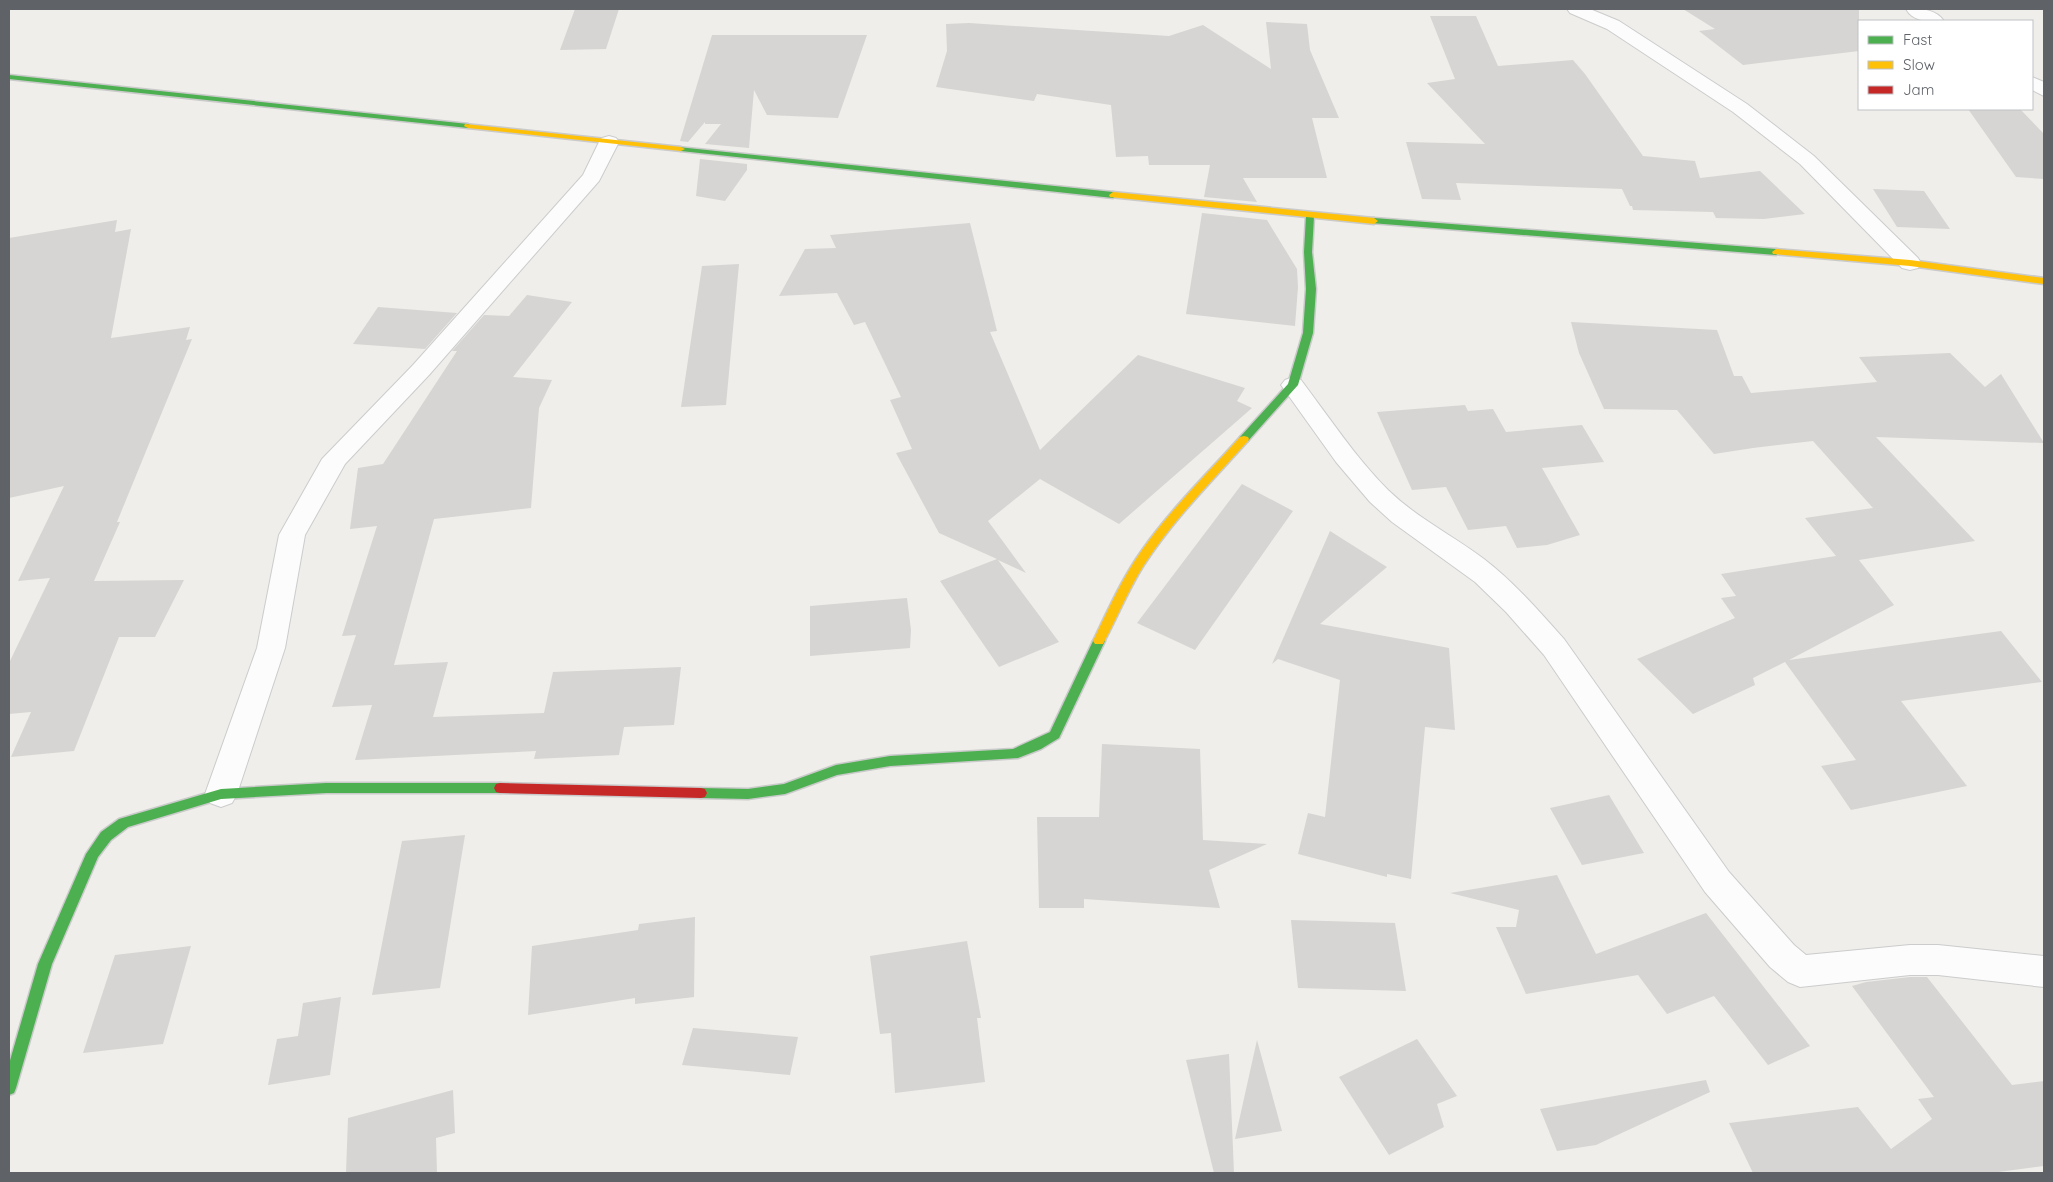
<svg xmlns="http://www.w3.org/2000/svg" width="2053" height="1182" font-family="Quicksand,sans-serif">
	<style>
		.building { fill: #d6d5d3 }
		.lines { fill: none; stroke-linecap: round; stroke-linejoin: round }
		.street-casing { stroke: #cbcccc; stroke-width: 2 }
		.fast-casing { stroke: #cacacb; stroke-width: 3 }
		.slow-casing { stroke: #cacacb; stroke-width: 3 }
		.jam-casing { stroke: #cacacb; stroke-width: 3 }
		.street { fill: #fdfcfc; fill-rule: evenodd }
		.fast { fill: #4caf50; fill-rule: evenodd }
		.slow { fill: #ffc107; fill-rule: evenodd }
		.jam { fill: #c62828; fill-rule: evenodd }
	</style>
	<rect width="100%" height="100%" fill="#efeeea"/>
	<path class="building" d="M575,9H619L606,49L560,50Z
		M1683,9H1859V51L1743,65L1699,31L1715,29Z
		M1430,16H1476L1498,66L1573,60L1585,74L1643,156L1695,161L1700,178L1760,171L1805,214L1764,219L1716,218L1713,212L1633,210L1632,206H1630L1622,189L1456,183L1461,200L1422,199L1406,142L1485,144L1427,83L1455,79Z
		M1266,22L1307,24L1310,50L1339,118H1312L1327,178H1243L1257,202L1204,197L1210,165H1149L1148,156L1116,157L1111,105L1037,94L1034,101L936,87L947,51L946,24L969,23L1169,36L1203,25L1271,69Z
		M712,35H867L838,118L767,115L754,90L749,148L705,144L721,124H705V122L688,142L680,141Z
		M1968,109H2020L2044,134V179L2016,177Z
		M700,159L747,164V170L725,201L696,196Z
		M1873,189L1924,191L1950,229L1897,227Z
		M1202,213L1267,220L1297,269L1298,287L1295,326L1186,314Z
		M117,220L115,232L131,229L111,338L190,327L186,340L192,339L117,522H120L94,581L184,580L155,637H119L74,751L11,757L31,712L9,714V663L50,578L18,581L64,486L9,498V238Z
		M970,223L997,331L990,332L1040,450L1138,355L1245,388L1237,401L1252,408L1119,524L1040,479L988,521L1026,573L998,560L1059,642L999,667L940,581L997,559L939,533L896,453L912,449L890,400L901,397L865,322L854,325L837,293L779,296L805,249L836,248L830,235Z
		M739,264L726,405L681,407L702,266Z
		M527,295L572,302L513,377L552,380L539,408L531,508L434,519L394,665L448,662L433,717L544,713L553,672L681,667L674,725L624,727L619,755L534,759L536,751L355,760L372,705L332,707L356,635L342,636L377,526L350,529L358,468L383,464L457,351H452L484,315L509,316Z
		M378,307L457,313L425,349L353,344Z
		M1571,322L1717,330L1734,376H1742L1751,393L1877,382L1859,357L1950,353L1985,387L2001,374L2044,443L1876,437L1975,541L1859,560L1894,605L1789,660L2001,631L2042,682L1901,701L1967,786L1851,810L1821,766L1856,760L1785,662L1753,678L1755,685L1693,714L1637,659L1735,618L1721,598L1736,596L1721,574L1836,556L1805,518L1873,508L1813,441L1753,448L1714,454L1677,410L1604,409L1579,353Z
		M1465,405L1468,411L1493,409L1506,432L1582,425L1604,462L1542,468L1580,535L1547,545L1517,548L1506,526L1468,530L1446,487L1412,490L1377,412Z
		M1242,484L1293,511L1195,650L1137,623Z
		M1330,531L1387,567L1320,624L1449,648L1455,730L1425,727L1411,879L1387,874V877L1298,854L1308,813L1325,817L1340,680L1278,659L1272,664Z
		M907,598L911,630L910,648L810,656V606Z
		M1102,744L1200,749L1203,840L1267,844L1209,870L1220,908L1084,899V908H1039L1037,817H1099Z
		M1609,795L1644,853L1582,865L1550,808Z
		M465,835L440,988L372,995L402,841Z
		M1557,875L1596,954L1706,913L1810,1046L1768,1065L1714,996L1667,1014L1638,975L1526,994L1496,927H1516L1519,910L1450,893Z
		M695,917L694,997L635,1004V998L528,1015L532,946L638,930L639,924Z
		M1291,920L1395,923L1406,991L1298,988Z
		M967,941L981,1018H977L985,1082L895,1093L891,1033L880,1034L870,956Z
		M191,946L163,1044L83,1053L115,955Z
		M1910,977H1927L2012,1085L2044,1081V1166L1991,1173H1753L1729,1123L1858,1107L1891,1149L1932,1119L1918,1099L1934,1097L1852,986L1866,982Z
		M341,997L330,1075L268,1085L277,1039L298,1036L303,1003Z
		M693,1028L798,1037L790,1075L682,1065Z
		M1417,1039L1457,1096L1437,1104L1444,1127L1389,1155L1339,1077Z
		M1257,1040L1282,1131L1235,1139Z
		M1229,1054L1234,1173H1214L1186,1060Z
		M1706,1080L1710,1092L1596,1145L1557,1151L1540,1109Z
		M453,1090L455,1133L436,1138L437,1173H346L348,1118Z"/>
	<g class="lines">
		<defs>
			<path id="street" d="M1567,9H1590L1619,21L1747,104L1814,156L1918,258L1921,263L1918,268L1910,270L1902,268L1800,164L1733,112L1607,29L1570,13Z
				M1906,9C1920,9 1935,8 1944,21C1930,22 1913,22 1906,9Z
				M2032,77L2044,82V96L2032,90Z
				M609,136L616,138L619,142L599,181L429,375L345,464L305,535L285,648L237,794L232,803L221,807L210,803L205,794L257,648L279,535L322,459L413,365L583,175L599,142L602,138Z
				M1293,377L1301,380C1329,417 1355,457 1388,490C1417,518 1452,535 1484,559C1514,582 1539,611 1564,639L1729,872L1794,945L1806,955L1910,945H1938L2044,956V987L1938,975H1910L1800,987L1788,982L1770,967L1705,892L1544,655L1506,612L1475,582L1392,522L1370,502L1336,462L1281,385L1285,380Z"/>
			<path id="fast" d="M9,75L468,124L472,126L468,128L9,79Z
				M678,147L1113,192L1117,195L1113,198L681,151L677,149Z
				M1310,213L1314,216L1312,252L1316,289L1313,333L1298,385L1248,441H1240L1239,439L1240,437L1288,384L1303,333L1306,289L1304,252L1306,216Z
				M1374,218L1776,249L1780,252L1776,255L1371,223V219Z
				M1099,637L1103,638L1105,641L1059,738L1041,749L1018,758L890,766L837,775L785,794L748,799L701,798L697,797L695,793L697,789L701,788L748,789L784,784L836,765L890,756L1013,749L1050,732L1093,641L1095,638Z
				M326,783H500L504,784L506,788L504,792L500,793H326L221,799L128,827L111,840L98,857L52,964L16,1088L14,1093L9,1095V1064L38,964L86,854L101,832L119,819L221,789Z"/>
			<path id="slow" d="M465,124L681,147L685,149L681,151L468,128L464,126Z
				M1113,192L1374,218L1378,221L1374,224L1110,197L1109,195Z
				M1776,249L1910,260L2044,278V284L1910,266L1773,254L1772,252Z
				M1244,436L1248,437L1249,439L1248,441C1212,481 1173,520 1144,565C1128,590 1117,618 1103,644H1095L1093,641C1108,610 1122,578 1142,550C1171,509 1207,474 1240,437Z"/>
			<path id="jam" d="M500,783L701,788L705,789L707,793L705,797L701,798L500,793L496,792L494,788L496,784Z"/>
		</defs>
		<use href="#street" class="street-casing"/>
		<use href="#fast" class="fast-casing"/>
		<use href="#slow" class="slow-casing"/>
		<use href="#jam" class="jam-casing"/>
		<use href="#street" class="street"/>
		<use href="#fast" class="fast"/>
		<use href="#slow" class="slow"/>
		<use href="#jam" class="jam"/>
	</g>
	<rect width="2053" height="1182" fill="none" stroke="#5f6368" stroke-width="20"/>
	<rect x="1858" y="20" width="175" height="90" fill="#ffffff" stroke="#bfc1c3"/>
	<rect x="1868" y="36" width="25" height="8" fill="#4caf50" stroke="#bfc1c3"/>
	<text x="1903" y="45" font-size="15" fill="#5f6368">Fast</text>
	<rect x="1868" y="61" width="25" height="8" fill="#ffc107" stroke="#bfc1c3"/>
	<text x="1903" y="70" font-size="15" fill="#5f6368">Slow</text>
	<rect x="1868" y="86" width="25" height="8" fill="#c62828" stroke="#bfc1c3"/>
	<text x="1903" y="95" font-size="15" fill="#5f6368">Jam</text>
</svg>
